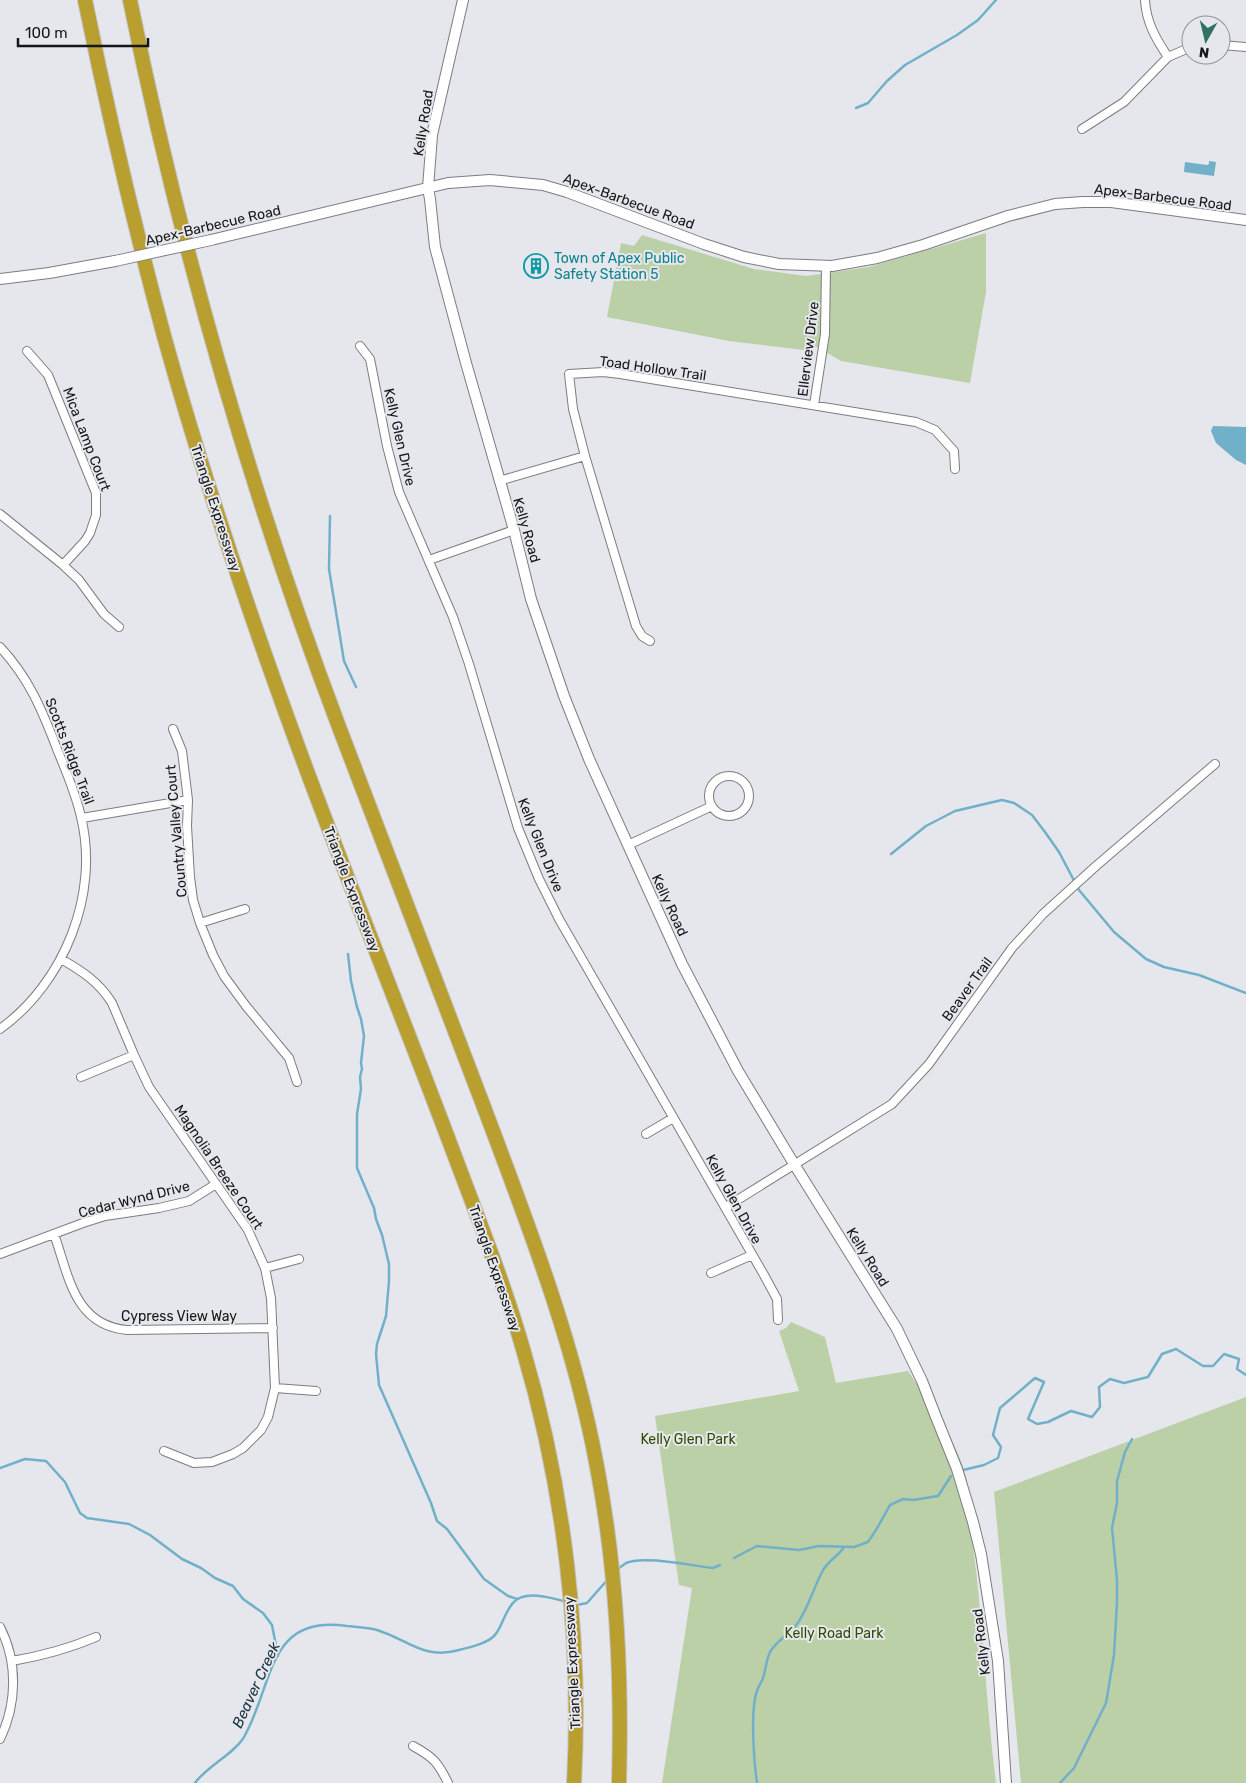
<svg xmlns="http://www.w3.org/2000/svg" width="1246" height="1783" font-family="Rubik,sans-serif">
	<style>
		.green { fill: #bbd0a7 }
		.water { fill: #71b0c9 }
		.lines { fill: none; stroke-linecap: round; stroke-linejoin: round }
		.stream { stroke: #71b0c9; stroke-width: 2.5 }
		.minor-casing { stroke: #7c7c81; stroke-width: 10 }
		.tertiary-casing { stroke: #7c7c81; stroke-width: 12 }
		.motorway-casing { stroke: #c2c2c3; stroke-width: 16 }
		.minor { stroke: #fff; stroke-width: 8 }
		.tertiary { stroke: #fff; stroke-width: 10 }
		.motorway { stroke: #b99e30; stroke-width: 14 }
		.tertiary-bridge-casing { stroke: #7c7c81; stroke-width: 12; stroke-linecap: butt }
		.tertiary-bridge { stroke: #fff; stroke-width: 10 }
		.labels { text-anchor: middle; stroke-width: 4; stroke-linejoin: round; paint-order: stroke }
		.street-label { font-size: 14px; fill: #151617; stroke: #e6e7ec }
		.culture-label { font-size: 14px; fill: #0d838f; stroke: #e6e7ec; text-anchor: start }
		.park-label { font-size: 14px; fill: #2f4c00; stroke: #e6e7ec }
		.water-label { font-size: 15px; font-style: italic; fill: #163540; stroke: #e6e7ec }
	</style>
	<rect width="100%" height="100%" fill="#e6e7ec"/>
	<path class="green" d="M986,233V292L970,383L841,361L817,347L803,350L729,341L607,317L621,243L634,246L642,235L754,269L806,276L869,267Z
		M791,1322L825,1337L836,1383L908,1371C930,1403 954,1436 965,1473C972,1496 970,1522 973,1545C983,1624 986,1704 996,1783H662L692,1588L679,1585L655,1416L799,1391L779,1331L786,1328Z
		M1246,1397V1783H1021L994,1492Z"/>
	<path class="water" d="M1209,161L1216,162L1214,176L1184,172L1185,162L1207,165L1209,164Z
		M1213,426L1246,427V465L1236,460L1216,443L1211,431Z"/>
	<g class="lines">
		<path class="stream" d="M856,108L868,103L887,81L905,65L957,35L978,20L996,0
			M330,516L329,569L344,661L356,687
			M891,854L926,826L955,811L1002,800L1014,803L1032,815L1045,832L1059,852L1079,890L1114,932L1146,959L1164,967L1199,975L1246,993
			M348,954L351,981L357,1007L361,1019L364,1036L361,1063L362,1069L360,1077L361,1089L357,1114V1168L374,1208L376,1219L382,1235L389,1264V1281L386,1316L377,1344L376,1354L379,1385L431,1503L437,1521L447,1529L484,1579L508,1596L517,1599
			M0,1468L25,1459L46,1461L65,1482L80,1513L87,1518L129,1524L150,1535L182,1559L201,1568L215,1578L233,1586L243,1599L263,1613L272,1625L278,1656
			M959,1471L984,1465L998,1458L1001,1447L993,1435L1000,1408L1035,1378L1044,1382L1028,1419L1037,1424L1048,1422L1071,1411L1092,1417L1100,1407L1099,1387L1110,1379L1124,1383L1148,1377L1162,1354L1176,1349L1203,1366H1213L1224,1354L1239,1359L1237,1369L1246,1375
			M734,1558L757,1546L799,1550L819,1546L854,1547L868,1542L876,1530L890,1505L903,1499L913,1500L938,1496L951,1476
			M616,1571C619,1568 623,1565 626,1563C643,1555 693,1566 713,1568L720,1565
			M577,1605L587,1603L609,1578
			M195,1783C206,1767 235,1753 244,1737C274,1685 266,1614 347,1626C357,1627 368,1627 377,1630C409,1640 423,1660 459,1650C470,1647 486,1644 494,1636C499,1631 502,1622 505,1616C507,1612 510,1606 513,1603C524,1589 553,1598 567,1602
			M757,1783C754,1762 750,1710 757,1691C758,1686 762,1682 763,1678C766,1669 766,1660 770,1652C777,1640 789,1635 797,1624C808,1609 813,1589 822,1572C827,1561 838,1557 844,1547
			M1060,1783L1074,1768L1106,1703L1114,1655L1117,1602V1580L1112,1528L1117,1503V1481L1125,1452L1132,1439"/>
		<defs>
			<path id="minor" d="M1145,0C1146,22 1156,39 1168,57
				M1221,45L1246,47
				M1082,129L1124,102L1168,57L1191,47
				M360,346L370,359L387,446L399,492L453,617L469,664L518,828L539,879L559,919L764,1275L777,1299L778,1320
				M27,351L48,375L96,493V515L90,533L85,541L63,565
				M814,405L825,334L826,266
				M499,481L585,456
				M0,514L63,565L79,580L104,614L119,627
				M429,560L514,530
				M650,641L642,636L636,626L585,456L573,409L569,374L603,372L620,374L916,422L935,430L954,451L955,469
				M0,647C29,678 42,710 57,749C66,771 76,794 81,817C100,894 64,983 0,1029
				M173,729L182,751L188,800L187,826L190,877L193,900L200,923L213,955L224,976L246,1006L289,1058L297,1082
				M709 796a20 20 0 1 1 40 0a20 20 0 1 1-40 0Z
				M82,818L188,800
				M628,845L712,806
				M200,923L245,909
				M61,959C82,971 99,982 112,1003L134,1055L149,1087L248,1230L265,1268L271,1298L275,1388L268,1417L261,1430L243,1448L233,1454L212,1462L194,1463L164,1451
				M81,1077L134,1055
				M646,1134L673,1118
				M726,1207L892,1104L929,1064L1012,948L1043,914L1096,866L1215,764
				M54,1234C69,1276 74,1325 127,1330L273,1328
				M0,1254L83,1223L105,1216L159,1208L189,1201L216,1184
				M265,1268L299,1259
				M711,1273L752,1255
				M275,1388L316,1391
				M0,1627C18,1662 17,1704 0,1739
				M12,1661C41,1656 68,1649 96,1637
				M413,1746C433,1757 438,1762 448,1783"/>
			<path id="tertiary" d="M463,0L432,135L428,188L430,199L435,247L466,363L514,530L531,599L564,696L589,759L682,964L738,1071L794,1164L897,1329L922,1381L936,1417L957,1469L973,1522L981,1554L998,1661L1006,1783
				M211,240L448,183L490,180L543,185L567,192L704,244L744,257L779,264L832,266L877,258L923,245L1008,216L1055,204L1083,202H1111L1246,220
				M0,279L49,273L115,261"/>
			<path id="motorway" d="M85,0C108,113 134,225 164,336C205,484 254,628 307,771C354,897 404,1021 451,1146C476,1213 503,1280 523,1349C564,1488 582,1638 574,1783
				M130,0C180,247 250,491 339,727C386,852 434,977 482,1102C527,1222 574,1341 597,1467C617,1571 622,1677 619,1783"/>
		</defs>
		<use href="#minor" class="minor-casing"/>
		<use href="#tertiary" class="tertiary-casing"/>
		<use href="#motorway" class="motorway-casing"/>
		<use href="#minor" class="minor"/>
		<use href="#tertiary" class="tertiary"/>
		<use href="#motorway" class="motorway"/>
		<defs>
			<path id="tertiary-bridge" d="M115,261L211,240"/>
		</defs>
		<use href="#tertiary-bridge" class="tertiary-bridge-casing"/>
		<use href="#tertiary-bridge" class="tertiary-bridge"/>
	</g>
	<defs>
		<symbol id="building-ring" viewBox="-11 -11 22 22"><circle r="9.5" fill="#e6e7ec" stroke="#0f9aa8" stroke-width="1.5"/><path d="M-4-6H4V6H1V3H-1V6H-4ZM-2.5-4.3h1.7v1.8h-1.7ZM.8-4.3h1.7v1.8H.8ZM-2.5-1h1.7V.8h-1.7ZM.8-1h1.7V.8H.8Z" fill="#0f9aa8"/></symbol>
	</defs>
	<g fill-rule="evenodd">
		<use href="#building-ring" x="522" y="252" width="28" height="28"/>
	</g>
	<g class="labels">
		<g class="street-label">
			<text transform="translate(423 123) rotate(-81)" y="5">Kelly Road</text>
			<text transform="translate(1163 197) rotate(7)" y="5">Apex-Barbecue Road</text>
			<text transform="translate(629 201) rotate(20)" y="5">Apex-Barbecue Road</text>
			<text transform="translate(213 225) rotate(-13)" y="5">Apex-Barbecue Road</text>
			<text transform="translate(808 349) rotate(-83)" y="5">Ellerview Drive</text>
			<text transform="translate(653 368) rotate(8)" y="5">Toad Hollow Trail</text>
			<text transform="translate(400 437) rotate(77)" y="5">Kelly Glen Drive</text>
			<text transform="translate(87 439) rotate(69)" y="5">Mica Lamp Court</text>
			<text transform="translate(216 508) rotate(72)" y="5">Triangle Expressway</text>
			<text transform="translate(527 530) rotate(74)" y="5">Kelly Road</text>
			<text transform="translate(70 751) rotate(69)" y="5">Scotts Ridge Trail</text>
			<text transform="translate(176 831) rotate(-95)" y="5">Country Valley Court</text>
			<text transform="translate(541 845) rotate(68)" y="5">Kelly Glen Drive</text>
			<text transform="translate(352 889) rotate(69)" y="5">Triangle Expressway</text>
			<text transform="translate(670 905) rotate(65)" y="5">Kelly Road</text>
			<text transform="translate(967 989) rotate(-54)" y="5">Beaver Trail</text>
			<text transform="translate(219 1167) rotate(56)" y="5">Magnolia Breeze Court</text>
			<text transform="translate(134 1199) rotate(-14)" y="5">Cedar Wynd Drive</text>
			<text transform="translate(734 1199) rotate(61)" y="5">Kelly Glen Drive</text>
			<text transform="translate(868 1257) rotate(58)" y="5">Kelly Road</text>
			<text transform="translate(495 1268) rotate(71)" y="5">Triangle Expressway</text>
			<text x="179" y="1321">Cypress View Way</text>
			<text transform="translate(981 1642) rotate(-97)" y="5">Kelly Road</text>
			<text transform="translate(572 1663) rotate(-93)" y="5">Triangle Expressway</text>
		</g>
		<g class="culture-label">
			<text x="554" y="263">Town of Apex Public<tspan x="554" dy="16">Safety Station 5</tspan></text>
		</g>
		<g class="park-label">
			<text x="688" y="1444">Kelly Glen Park</text>
			<text x="834" y="1638">Kelly Road Park</text>
		</g>
		<g class="water-label">
			<text transform="translate(256 1685) rotate(-65)" y="5">Beaver Creek</text>
		</g>
	</g>
	<g transform="translate(1206 40) rotate(188)"><circle r="24" fill="#e6e7ec" stroke="#929397"/>
	<path d="M0-4L9 19L0 12L-9 19Z" fill="#2e7264"/>
	<text y="-8" font-size="14" font-weight="bold" text-anchor="middle" fill="#151617">N</text>
	</g>
	<path d="M18 38v8h130v-8" fill="none" stroke="#151617" stroke-width="2.5"/>
	<text x="25" y="38" font-size="15" fill="#151617" stroke="#e6e7ec" stroke-width="4" paint-order="stroke">100 m</text>
</svg>
